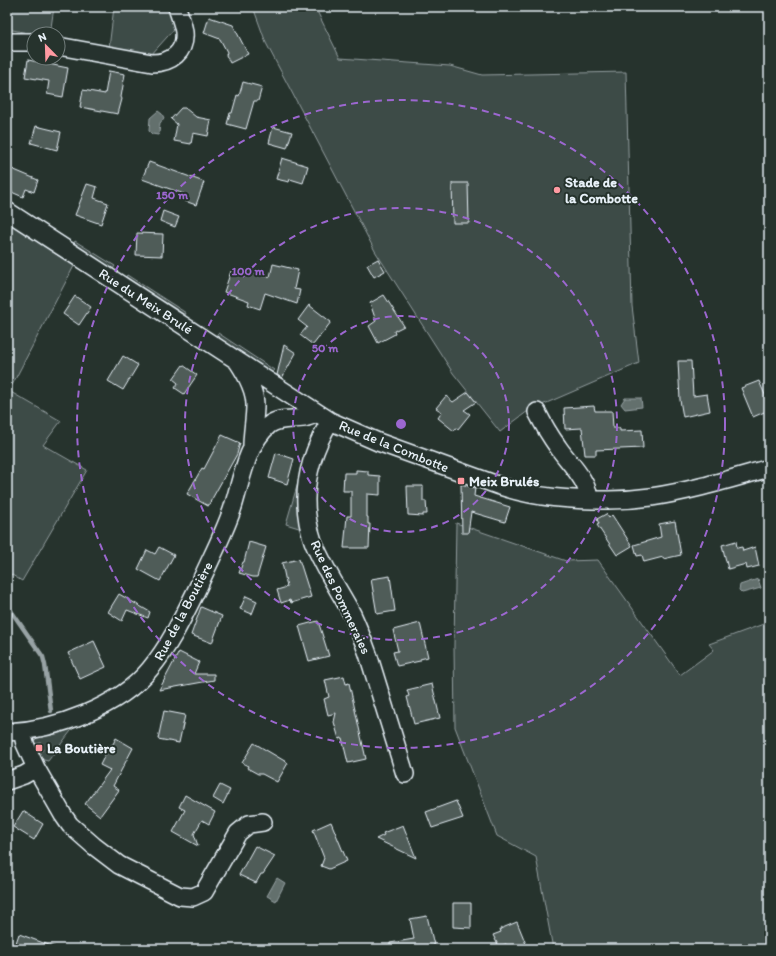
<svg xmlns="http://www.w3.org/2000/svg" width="776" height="956" font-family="Itim,sans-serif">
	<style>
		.green { fill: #3e4b47; stroke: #939ea0 }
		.water { fill: #636f6d; stroke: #98a3a5 }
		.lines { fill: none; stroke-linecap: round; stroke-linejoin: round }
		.stream { stroke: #98a3a5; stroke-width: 4.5 }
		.building { fill: #505c59; stroke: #e8f1f8 }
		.minor-casing { stroke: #e8f1f8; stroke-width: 20 }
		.minor { stroke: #26332d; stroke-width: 17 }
		.ring { fill: none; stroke: #9c67d0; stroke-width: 2; stroke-dasharray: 7 5 }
		.poi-dot { fill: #ff9aa2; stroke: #26332d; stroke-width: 1.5 }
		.labels { text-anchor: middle; stroke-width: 4; stroke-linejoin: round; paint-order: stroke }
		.poi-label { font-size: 14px; font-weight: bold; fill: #e8f1f8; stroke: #26332d; text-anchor: start }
		.street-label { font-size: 14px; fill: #e8f1f8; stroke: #26332d }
		.centre { fill: #9c67d0; stroke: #26332d; stroke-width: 2 }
		.ring-label { font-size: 12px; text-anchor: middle; font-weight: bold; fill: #9c67d0; stroke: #26332d; stroke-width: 4; stroke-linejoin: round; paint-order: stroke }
	</style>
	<rect width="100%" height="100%" fill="#26332d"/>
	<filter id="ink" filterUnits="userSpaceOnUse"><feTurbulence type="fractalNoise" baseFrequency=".025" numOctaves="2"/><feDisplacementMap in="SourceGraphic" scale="8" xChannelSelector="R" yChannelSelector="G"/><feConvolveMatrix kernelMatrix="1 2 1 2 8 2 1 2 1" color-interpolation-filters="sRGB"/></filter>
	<g filter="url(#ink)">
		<path class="green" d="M7,7H54L50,34H34L7,29Z
			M114,7H169L176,27L150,56L109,48Z
			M253,7H315L340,58L450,66L482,75L626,72L632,306L639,363L528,411L500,432L453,373L375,251L266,43Z
			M7,222L74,266L9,391L61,421L43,445L87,470L22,581L7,572Z
			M75,241L115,266L113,269L74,243Z
			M127,275L186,313L185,315L126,277Z
			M218,333L274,370L272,373L216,336Z
			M313,431H314L302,474V529L286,524Z
			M456,523L566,561L598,560L680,675L714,650L709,644L769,622V949H553L536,857L497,836L455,727L454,646Z
			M73,725L74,727L48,761L40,759L37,752L43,750L41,743L35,744L34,741L40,735Z"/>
		<path class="water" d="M158,111L162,114L164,118L160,123L159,133L158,135L152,134L149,131L150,118Z
			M625,398H641L642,407L625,409L621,404Z
			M758,579L761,588L742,593L739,590L740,585Z
			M277,878L285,883L276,901L267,896Z"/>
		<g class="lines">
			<path class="stream" d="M7,605L43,657L45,665L51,711"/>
		</g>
		<path class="building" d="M209,17L233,25L248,54L230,63L226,55L227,52L220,39L204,33Z
			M28,60L68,68L63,97L47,94L49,81L25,77Z
			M109,71L125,74L121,97L122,99L118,114L80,107L83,90L105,94Z
			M243,82L262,87L258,101H254L246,129L227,124L230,113H232L237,95L239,96Z
			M181,108H185L196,117L211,120L208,136L193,133L191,144L174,141L177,124L171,119Z
			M36,126L61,132L57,150L31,143Z
			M273,127L292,132L287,148L269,143Z
			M282,158L308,166L303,183L290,179L289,182L276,179Z
			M149,162L204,182L196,205L182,200L184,194L142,179Z
			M12,169L38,180L34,192L26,189L23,197L7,190V179Z
			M452,183H468L469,223H453Z
			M87,184L97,187L94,198L108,203L101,224L75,215Z
			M163,211L179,217L175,227L160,221Z
			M137,233L163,234L162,256L136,255Z
			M378,259L385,271L374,277L367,265Z
			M273,264L298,270L294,289L300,290L297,304L265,293L260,309L248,305L249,301L224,292L231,271L245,276L247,270L270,277Z
			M384,295L404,326L394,331L395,334L378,343L369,326L376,321L370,303Z
			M75,296L91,307L79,325L63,314Z
			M309,305L331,322L313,345L300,335L307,327L298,320Z
			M284,345L296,353L282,378L277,375Z
			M123,356L138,365L123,390L108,381Z
			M678,361H691L693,396L707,394L710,411L683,417L680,400Z
			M183,365L197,375L184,394L175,388L178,383L173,379Z
			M759,381L769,404V410L753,417L741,388Z
			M468,392L476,402L464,410L470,414L458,429L456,428L454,431L438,418L442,412L436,408L446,396L453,402Z
			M594,406L595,411H612L613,428H620V431L642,430L643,448L596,450V455H585L582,428L565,429L564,408Z
			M222,435L240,443L237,454L208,506L187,494L202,468L204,469Z
			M276,453L294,459L287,484L269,478Z
			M356,470L368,471V475L380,476V495L367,494V517H368V524H370L369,548H344L347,516H351V491H343L344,473H356Z
			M461,484L475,488L474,496L510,507L505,522L471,512L468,533H462Z
			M407,486H423V501H426L427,514H423V516L408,515Z
			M606,514L609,518L612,515L632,546L617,555L597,525L599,524L597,519Z
			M675,521L681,555L663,559V557L644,562L642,555L637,556L634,545L661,537L659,524Z
			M736,541L737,548L742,547L743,551L755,547L759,566L747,569L746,564L728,569L722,545Z
			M249,542L266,547L257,577H253L239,573L243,562H244Z
			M159,547L174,555L160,581L138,569L147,550L155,554Z
			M299,559L311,597L291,603L290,600L281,603L277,590L287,587L282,563Z
			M390,576L395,611L377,614L371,579Z
			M119,594L150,612L148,618L127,610L122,621L108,612Z
			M246,596L257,601L252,614L240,609Z
			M201,607L222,616L212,643L191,635Z
			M318,621L329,656L309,661L299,626Z
			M420,623L428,657L420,659V661L397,666L393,652L398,651L393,630Z
			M94,641L106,667L80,679L68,653Z
			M179,652L199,662L194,674H214V680L159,690Z
			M344,676L346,684L349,683L366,759L348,763L342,738L339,739L334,722L336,713L328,715L324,699L329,697L325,680Z
			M432,684L440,718L414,724L407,697L409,696L407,690Z
			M164,711L185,715L179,743L158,739Z
			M116,738L133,748L113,786L119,790L100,816L85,804L110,770L100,765L105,755V752L108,747L113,744Z
			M254,743L288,763L277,782L262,774H258L247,768L248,766L242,763Z
			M220,785L230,790L223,804L213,798Z
			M185,795L215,812L209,824L202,820L194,834L198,846L173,832L185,810L179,807Z
			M456,801L463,818L432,828L426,812Z
			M23,811L43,824L34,840L13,827Z
			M331,822L347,861L329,869L321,866L324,858L313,830Z
			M403,825L416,858L376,839L384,835L383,833Z
			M255,846L275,856L263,874H261L256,883L239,875Z
			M453,903H471V928L453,927Z
			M427,916L435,949H390V943L414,939L410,919Z
			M517,922L528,949H509L506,944L499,947L493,935L501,932L500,929Z
			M19,934L57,948V949H14Z"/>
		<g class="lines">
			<defs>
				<path id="minor" d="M7,42H34
					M58,46L152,63C171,63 186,52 184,32C183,23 179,15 177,7
					M7,211L330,421L378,442L500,486C536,498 571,500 608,500C622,500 637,499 651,497C691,491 730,479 769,468
					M238,362C246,374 255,390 255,405C255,419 252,432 252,446
					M537,412C543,424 550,436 558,447C568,462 589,481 589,500
					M330,421C308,458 298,498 313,541C323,567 339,590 352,614C358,627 363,640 368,654L405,774
					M22,731L25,744L36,768L63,815L70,825L94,846L119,865L180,896L193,897L204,892L238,833L249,824L263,822
					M7,732C55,730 119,707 150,669C171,644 185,613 199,585C210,560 223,536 232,510C241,483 246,444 269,425C278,417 292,420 304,418C308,417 313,415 318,413
					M7,781L24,775L36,768"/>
			</defs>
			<use href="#minor" class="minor-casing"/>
			<use href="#minor" class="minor"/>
		</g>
	</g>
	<g class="ring">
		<circle cx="401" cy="424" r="108"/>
		<circle cx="401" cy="424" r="216"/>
		<circle cx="401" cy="424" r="324"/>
	</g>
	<g class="poi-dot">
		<circle cx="557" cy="190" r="4"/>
		<rect x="457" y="477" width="8" height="8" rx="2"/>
		<rect x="35" y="744" width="8" height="8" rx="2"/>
	</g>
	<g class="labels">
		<g class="poi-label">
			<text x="565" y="187">Stade de<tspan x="565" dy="16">la Combotte</tspan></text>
			<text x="469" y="486">Meix Brulés</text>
			<text x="47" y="753">La Boutière</text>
		</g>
		<g class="street-label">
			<text transform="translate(146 301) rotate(33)" y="5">Rue du Meix Brulé</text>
			<text transform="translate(394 446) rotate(22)" y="5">Rue de la Combotte</text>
			<text transform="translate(341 597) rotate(65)" y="5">Rue des Pommeraies</text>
			<text transform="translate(183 611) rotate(-62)" y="5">Rue de la Boutière</text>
		</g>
	</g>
	<circle cx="401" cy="424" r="6" class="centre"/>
	<g class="ring-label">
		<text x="172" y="199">150 m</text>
		<text x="248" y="275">100 m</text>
		<text x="325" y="352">50 m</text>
	</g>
	<rect width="776" height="956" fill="none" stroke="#26332d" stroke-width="24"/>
	<rect x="12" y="12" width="752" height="932" fill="none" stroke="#e8f1f8" stroke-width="1.5" filter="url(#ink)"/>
	<g transform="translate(46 46) rotate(337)"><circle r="19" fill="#26332d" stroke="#747f7e"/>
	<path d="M0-3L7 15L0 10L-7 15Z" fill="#ff9aa2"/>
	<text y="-6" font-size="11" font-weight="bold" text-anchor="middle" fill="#e8f1f8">N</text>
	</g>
</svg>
